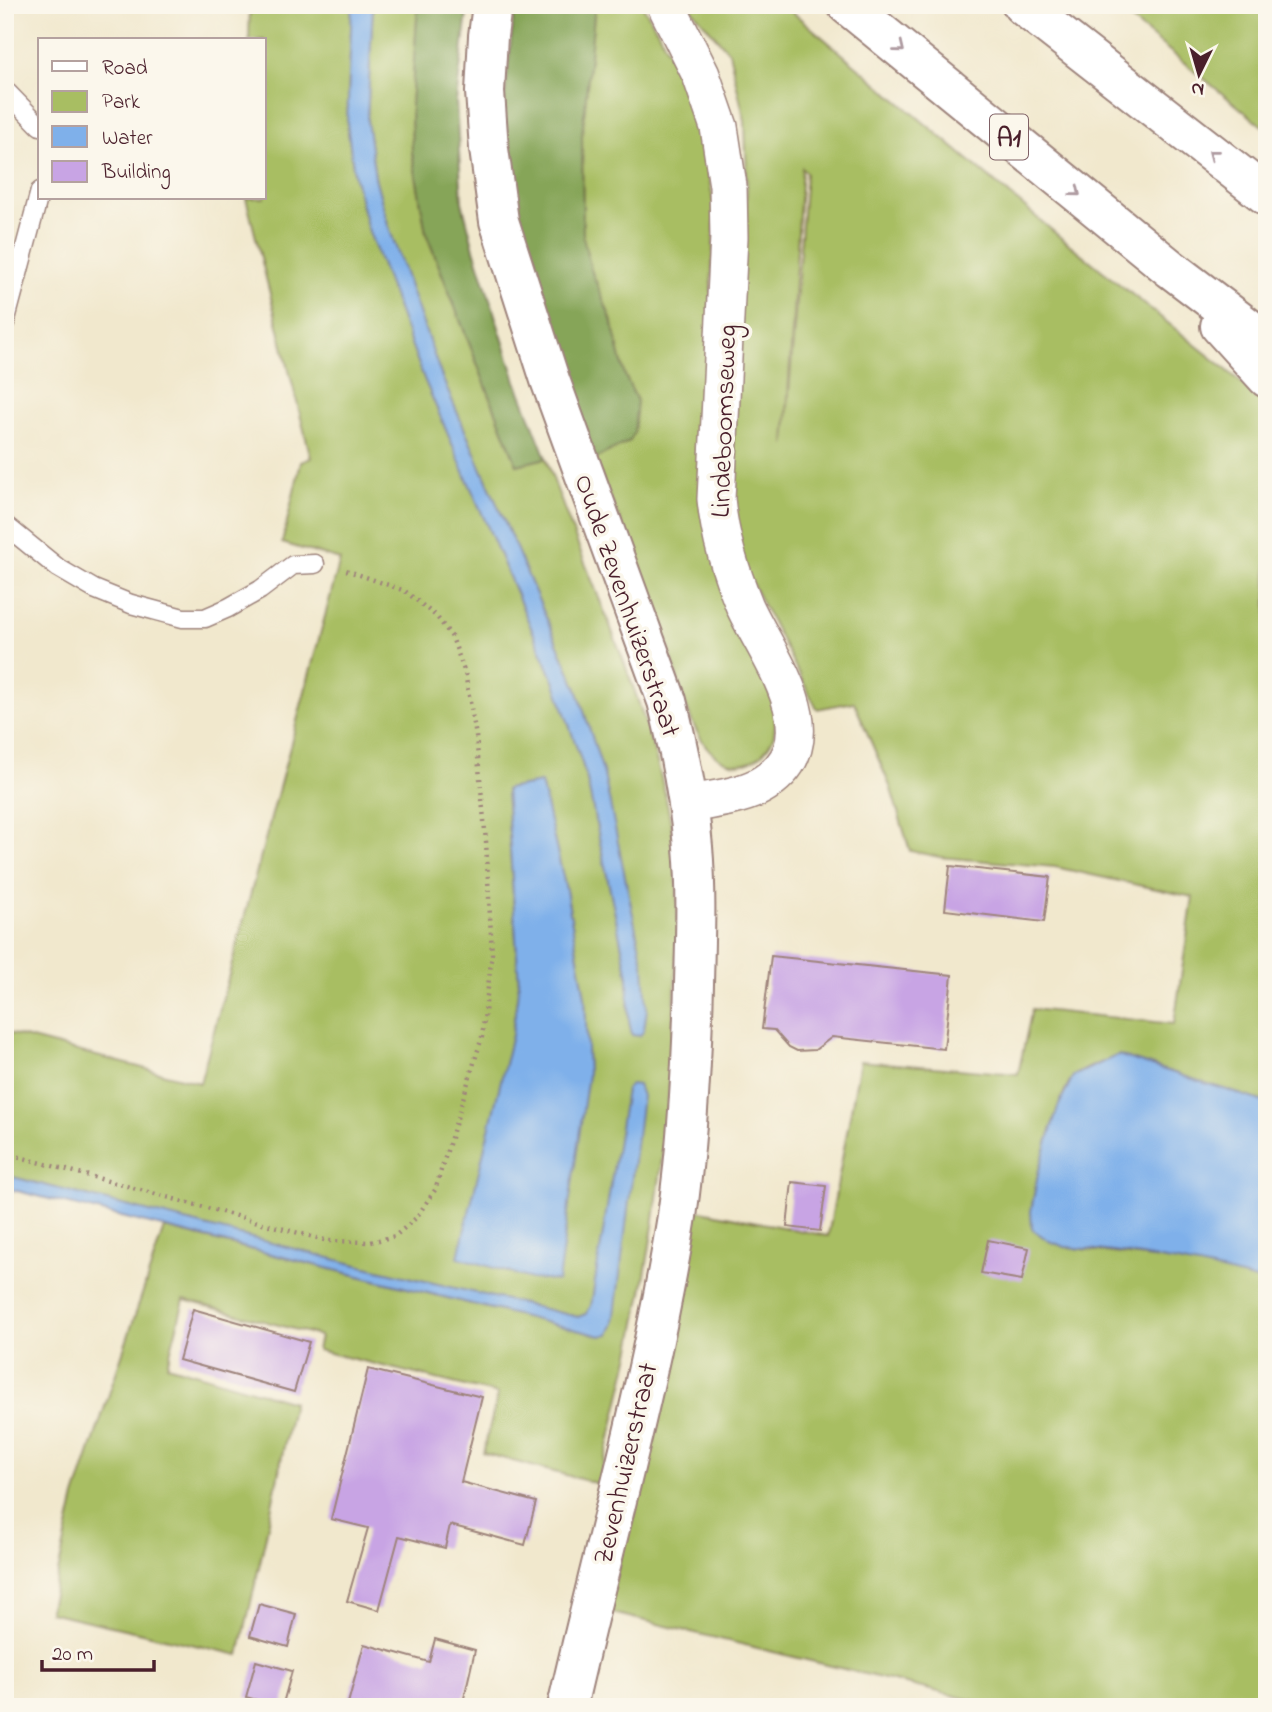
<svg xmlns="http://www.w3.org/2000/svg" width="1272" height="1712" font-family="'Indie Flower',sans-serif">
	<style>
		.green { fill: #a8be62; stroke: #796e46; stroke-width: 2; fill-rule: evenodd }
		.forest { fill: #86a558; stroke: #686242; stroke-width: 2 }
		.water { fill: #7fb0ea; stroke: #64688a; stroke-width: 2 }
		.building { fill: #c8a4e4 }
		.lines { fill: none; stroke-linecap: round; stroke-linejoin: round }
		.lane-casing { stroke: #9e847c; stroke-width: 21 }
		.street-casing { stroke: #9e847c; stroke-width: 40 }
		.secondary-casing { stroke: #9e847c; stroke-width: 42 }
		.highway-casing { stroke: #9e847c; stroke-width: 42 }
		.path { stroke: #9e847c; stroke-width: 4.5; stroke-dasharray: 2 5; stroke-linecap: butt }
		.lane { stroke: #fff; stroke-width: 18 }
		.street { stroke: #fff; stroke-width: 37 }
		.secondary { stroke: #fff; stroke-width: 38 }
		.highway { stroke: #fff; stroke-width: 38 }
		.oneway { stroke: #ae9aa0 }
		.labels { text-anchor: middle; stroke-width: 7; stroke-linejoin: round; paint-order: stroke }
		.shield { fill: #fbf7ec; stroke: #7f6065; stroke-width: 2 }
		.shield-label { font-size: 26px; font-weight: bold; fill: #4a1f2b }
		.street-label { font-size: 28px; fill: #4a1f2b; stroke: #fbf7ec }
	</style>
	<rect width="100%" height="100%" fill="#fbf7ec"/>
	<filter id="ink" filterUnits="userSpaceOnUse"><feTurbulence type="fractalNoise" baseFrequency=".0143" numOctaves="2"/><feDisplacementMap in="SourceGraphic" scale="14" xChannelSelector="R" yChannelSelector="G"/><feConvolveMatrix kernelMatrix="1 2 1 2 8 2 1 2 1" color-interpolation-filters="sRGB"/></filter>
	<filter id="wash" filterUnits="userSpaceOnUse"><feTurbulence type="fractalNoise" baseFrequency=".00686" numOctaves="4" result="noise"/><feDisplacementMap in="SourceGraphic" scale="28" xChannelSelector="R" yChannelSelector="G"/><feGaussianBlur stdDeviation="1.57" result="paint"/><feColorMatrix in="noise" values="0 0 0 0 0 0 0 0 0 0 0 0 0 0 0 0 0 1.4 0 .05"/><feComposite in="paint" operator="in"/></filter>
	<g filter="url(#wash)">
		<rect width="100%" height="100%" fill="#f1e8cd"/>
		<path class="green" d="M250,5H352L347,124L354,174L367,226L425,381L555,683L586,775L628,976L629,1021L632,1035L618,848L604,775L577,689L441,375L388,225L375,177L367,121L373,5H418L411,105L412,152L426,233L517,465L546,458C585,576 643,686 668,808C681,869 678,931 675,993C671,1109 656,1225 633,1339C623,1388 610,1436 599,1484L483,1453L498,1394L317,1350L320,1336L184,1300L167,1365L293,1402L265,1540L239,1655L49,1612L75,1497L164,1228L601,1336L609,1333L591,1306L586,1314L578,1317L357,1265L5,1175V1032L200,1083L340,560L282,543L301,462L311,458L246,198H264V40H249ZM541,783L566,890L585,997L588,1075L512,1034L519,984L506,789Z
			M595,5H642C684,69 704,139 715,213L701,483L776,712C775,720 776,730 773,738C759,768 727,773 706,746C684,719 673,656 661,621C641,567 616,513 594,459L637,401L625,376L611,319L591,270L583,237L582,136Z
			M688,5H784L1060,237L1222,366L1267,405V1103L1119,1055C1107,1061 1083,1068 1074,1076C1057,1092 1036,1185 1031,1211L1065,1247L1185,1262L1215,1268L1267,1283V1707H975L976,1701L608,1612L696,1210L828,1236L860,1061L1018,1074L1032,1009L1174,1024L1193,897L1055,867L940,857L910,851L890,786L854,702L817,709L744,568L731,518L734,376L747,186L745,121L729,52ZM802,168L806,173L785,445V444Z
			M1113,5H1267V130Z"/>
		<path class="forest" d="M418,5H468L456,102L462,202L474,249L516,381L546,458L517,465L426,233L412,152L411,105Z
			M515,5H595L582,136L583,237L591,270L611,319L625,376L637,401L634,433L630,441L594,459L516,221L504,104Z"/>
		<path class="water" d="M352,5H373L367,121L375,177L388,225L441,375L577,689L604,775L644,968L647,1009L644,1030L640,1036L632,1035L629,1021L628,976L586,775L555,683L425,381L367,226L354,174L347,124Z
			M541,783L566,890L585,997L588,1075L558,1281L531,1279L458,1257L512,1035L519,984L506,789Z
			M1118,1055L1267,1103V1283C1201,1264 1134,1253 1065,1247L1049,1241L1032,1229L1031,1211L1038,1173L1058,1107L1073,1076Z
			M631,1084L638,1085L642,1096L614,1323L609,1334L601,1336L5,1188V1175L357,1265L578,1317L586,1314L591,1306L626,1090Z"/>
		<g id="blocks">
			<path class="building" d="M950,866L1050,877L1044,922L945,910Z
				M771,956L952,975L944,1049L832,1037L815,1050L797,1051L789,1047L774,1030L762,1029Z
				M792,1182L826,1186L820,1231L787,1227Z
				M988,1240L1029,1248L1022,1280L981,1273Z
				M193,1309L309,1342L294,1392L179,1360Z
				M368,1369L482,1397L461,1482L536,1502L525,1545L450,1525L445,1548L399,1536L379,1610L347,1601L368,1528L331,1519Z
				M259,1604L296,1614L288,1647L250,1636Z
				M435,1639L475,1650L462,1707H347L364,1644L429,1662Z
				M256,1661L292,1671L282,1707L246,1697Z"/>
		</g>
	</g>
	<g filter="url(#ink)">
		<use href="#blocks" fill-opacity="0" stroke="#9e847c" stroke-width="2"/>
		<g class="lines">
			<defs>
				<path id="lane" d="M5,90L40,126
					M5,323L40,191
					M5,525L58,568L94,589L131,604L183,618H205L228,608L260,590L293,565L315,564"/>
				<path id="street" d="M666,5L701,75L719,127L728,186L729,237L716,499C720,538 730,570 745,607C769,659 833,738 765,783C744,797 712,799 688,805"/>
				<path id="secondary" d="M492,5L488,36L485,92L489,149L499,221L550,380L667,701C679,749 689,798 693,847C697,893 695,939 694,984C692,1062 688,1140 677,1216C651,1382 604,1544 567,1707"/>
				<path id="highway" d="M847,5L1171,269L1267,342
					M1022,5L1267,196
					M1220,326L1267,378"/>
			</defs>
			<use href="#lane" class="lane-casing"/>
			<use href="#street" class="street-casing"/>
			<use href="#secondary" class="secondary-casing"/>
			<use href="#highway" class="highway-casing"/>
			<path class="path" d="M5,1153L328,1241L371,1242L395,1236L416,1218L435,1190L482,1037L492,954L486,841L476,736L465,673L452,637L437,617L405,591L343,569"/>
			<use href="#lane" class="lane"/>
			<use href="#street" class="street"/>
			<use href="#secondary" class="secondary"/>
			<use href="#highway" class="highway"/>
		</g>
		<defs><path id="oneway-chevron" d="M-2-3.5L2.5 0L-2 3.5" fill="none" stroke-width="1.6" stroke-linecap="round" stroke-linejoin="round" transform="scale(1.75)"/></defs>
		<g class="oneway">
			<use href="#oneway-chevron" transform="translate(900 48) rotate(39)"/>
			<use href="#oneway-chevron" transform="translate(1213 154) rotate(-142)"/>
			<use href="#oneway-chevron" transform="translate(1076 192) rotate(39)"/>
		</g>
	</g>
	<g class="labels">
		<rect class="shield" x="990" y="114.5" width="38" height="45" rx="5"/>
		<g class="shield-label">
			<text x="1009" y="146">A1</text>
		</g>
		<g class="street-label">
			<text transform="translate(722 421) rotate(-88)" y="10">Lindeboomseweg</text>
			<text transform="translate(629 605) rotate(71)" y="10">Oude Zevenhuizerstraat</text>
			<text transform="translate(624 1463) rotate(-77)" y="10">Zevenhuizerstraat</text>
		</g>
	</g>
	<rect width="1272" height="1712" fill="none" stroke="#fbf7ec" stroke-width="28"/>
	<rect x="38" y="38" width="228" height="161" fill="#fbf7ec" stroke="#b4a19f" stroke-width="2"/>
	<rect x="52" y="61" width="35" height="10" fill="#ffffff" stroke="#b4a19f" stroke-width="2"/>
	<text x="102" y="74" font-size="21" fill="#4a1f2b">Road</text>
	<rect x="52" y="91" width="35" height="21" fill="#a8be62" stroke="#b4a19f" stroke-width="2"/>
	<text x="102" y="108" font-size="21" fill="#4a1f2b">Park</text>
	<rect x="52" y="126" width="35" height="21" fill="#7fb0ea" stroke="#b4a19f" stroke-width="2"/>
	<text x="102" y="144" font-size="21" fill="#4a1f2b">Water</text>
	<rect x="52" y="161" width="35" height="21" fill="#c8a4e4" stroke="#b4a19f" stroke-width="2"/>
	<text x="102" y="178" font-size="21" fill="#4a1f2b">Building</text>
	<g transform="translate(1199 74) rotate(185)" stroke="#fbf7ec" stroke-width="5" paint-order="stroke">
	<path d="M0-5L12 26L0 18L-12 26Z" fill="#4a1f2b"/>
	<text y="-10" font-size="19" font-weight="bold" text-anchor="middle" fill="#4a1f2b">N</text>
	</g>
	<path d="M42 1660v10h112v-10" fill="none" stroke="#4a1f2b" stroke-width="3.5"/>
	<text x="52" y="1660" font-size="21" fill="#4a1f2b" stroke="#fbf7ec" stroke-width="5" paint-order="stroke">20 m</text>
</svg>
